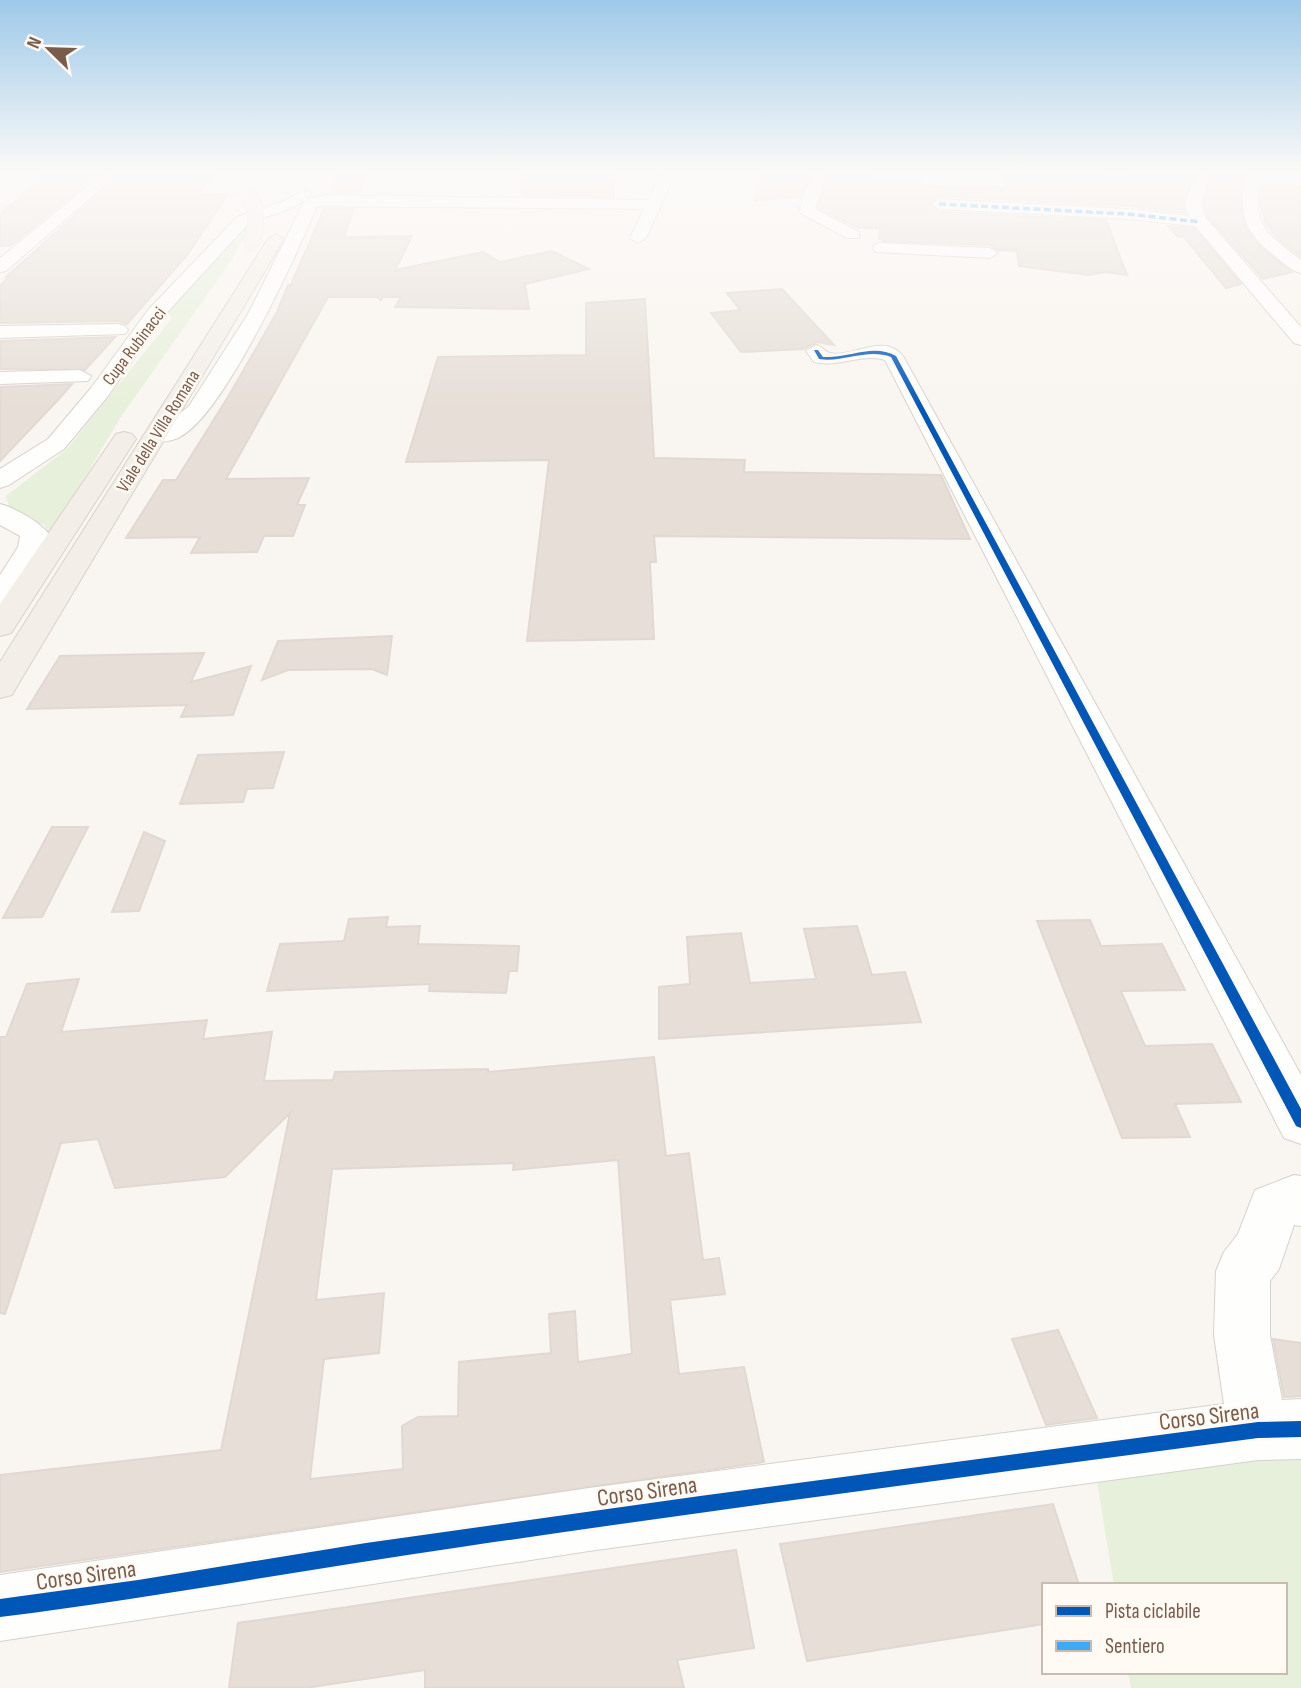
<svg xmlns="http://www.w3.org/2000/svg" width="1301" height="1688" font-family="'Sofia Sans Condensed',sans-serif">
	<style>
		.green { fill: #e7f0db }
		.building { fill: #e6ded7; stroke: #e2d8d2; stroke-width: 2; fill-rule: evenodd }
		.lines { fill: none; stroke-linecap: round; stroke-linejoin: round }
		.minor-casing { stroke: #d7d1cb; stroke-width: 2 }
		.major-casing { stroke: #dad1cc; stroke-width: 2 }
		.minor { fill: #fefefd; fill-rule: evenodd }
		.major { fill: #f3eee8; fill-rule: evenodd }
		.major-bridge-casing { stroke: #dad1cc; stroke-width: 17; stroke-linecap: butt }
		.major-bridge { stroke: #f3eee8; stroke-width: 16 }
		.quiet { stroke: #3fa9f5; stroke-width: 3.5; stroke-dasharray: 7 3.5; stroke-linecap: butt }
		.cycleway-casing { stroke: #fffaf3; stroke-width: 5 }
		.cycleway { fill: #0057b8; fill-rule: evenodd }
		.labels { text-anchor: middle; stroke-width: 5; stroke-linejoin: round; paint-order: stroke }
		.far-street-label { font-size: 18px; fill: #7a5c4d; stroke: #fffaf3 }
		.near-street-label { font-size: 24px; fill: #7a5c4d; stroke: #fffaf3 }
	</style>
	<rect width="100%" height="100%" fill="#f9f5f0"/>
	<path class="green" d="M250,218L245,235L231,261L120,418L48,540L45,525C27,519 9,516 6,496L67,449L172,318L167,313Z
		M1301,1443V1688H1131L1128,1672H1285V1585H1114L1092,1452Z"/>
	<path class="building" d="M49,174H99L10,246H0V214Z
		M121,174H215L196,195L228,194L188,254L127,324L118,321L0,323V286L9,277H6Z
		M338,174H365L359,193L331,192Z
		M522,174H614V197L522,195Z
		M764,174H809L802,196L754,201Z
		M828,174H869L868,180L921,182V185L956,188L1008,187L1003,174H1089L1129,178L1131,174L1193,175L1183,203L1185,213L1128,206L939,196L929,203L939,212L1106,220L1127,275L1105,272L1089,275L1019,266L1017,251L998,250L990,245L884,241L879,239L880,228H858L818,208Z
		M1212,174H1243L1240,185L1241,210L1247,230L1262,248L1292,272L1263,279L1207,216L1204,204Z
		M1261,185L1301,186V257L1279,240L1266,224L1260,204Z
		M324,209H354L344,237L412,236L395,270L483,252L500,262L552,251L589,269L525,284L529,309L395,307L401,297H383L381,300L377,297H328L226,479L309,478L297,505H305L293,536H264L257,552L191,553L200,537L126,538L163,480H176L228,397L277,312L288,285H291Z
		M1168,226L1194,228L1241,284L1226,288L1184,237H1178Z
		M782,289L834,345L817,342L804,349L741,352L711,313L740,310L727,293Z
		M645,299L654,458L745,460L744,472L941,475L970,539L654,536L656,562H650L654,639L527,641L549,460L406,462L438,357L586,355V303Z
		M115,337L85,370L0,369V341Z
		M72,384L58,400L0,461V387Z
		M392,636L387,675L372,669L288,670L262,680L278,641Z
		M204,653L191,682L251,666L233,715L181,717L187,705L27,709L60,656Z
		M284,752L273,788L247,789L243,802L180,804L198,755Z
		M52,827H88L42,917L3,918Z
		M144,832L165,841L139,911L112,912Z
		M388,917L386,927L420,926L418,944L519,946L517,971H509L506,993L429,991L430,984L267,991L280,944L344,941L349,919Z
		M1090,920L1101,946L1162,944L1185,990L1121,991L1145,1046L1212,1044L1241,1102L1175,1104L1190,1137L1122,1138L1037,921Z
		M857,926L872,975L905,972L921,1022L659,1039V987L690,984L687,937L741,933L750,983L816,979L804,929Z
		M79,979L61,1032L207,1020L203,1039L272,1032L264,1081L333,1080L335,1072L488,1069V1072L654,1057L666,1156L689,1153L703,1260L719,1258L725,1294L670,1300L679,1374L744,1367L764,1462L0,1572V1475L221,1450L290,1113L225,1177L115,1188L98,1139L61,1143L5,1314L0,1313V1037H6L27,984ZM618,1160L632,1354L578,1362L575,1311L549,1314L551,1353L459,1362L458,1416L418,1417L402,1426L403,1469L310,1479L324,1359L379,1353L384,1293L316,1300L332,1169L514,1163L513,1170Z
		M1058,1330L1097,1418L1046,1425L1012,1339Z
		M1273,1339L1301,1343V1396L1284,1397Z
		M1053,1504L1079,1585H1044V1624L807,1661L780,1544Z
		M736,1550L754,1648L677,1660L684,1688H425V1670L305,1688H229L238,1623Z"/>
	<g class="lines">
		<defs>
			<path id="minor" d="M103,174H118L6,271L0,272V258Z
				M661,174H675L646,238L638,243L630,238L644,209L317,206C297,254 223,418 178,438C169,442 156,443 147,441L143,436L147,431L163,427L189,406L248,314L305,200L292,208L249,223L162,318L108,396L64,449L9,485L0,488V469L48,439L91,388L148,310L237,217L282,202L304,190L311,194L307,198L330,195L648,200Z
				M812,174H826L815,209L859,232V238H847L802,214L799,211Z
				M1196,174H1210L1201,204L1205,217L1301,327V345L1294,343L1195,226L1128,219L939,209L931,204L939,199L1128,209L1189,216L1185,204Z
				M1246,174H1260C1252,223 1263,232 1301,260V273C1291,271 1282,262 1274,255C1243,232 1238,210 1246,174Z
				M881,243L990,248L998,253L990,258L875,252L873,248L875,244Z
				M118,324L125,326L128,330L125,334L0,338V326Z
				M816,345C822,346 825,352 830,353C853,358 884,332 903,356L1301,1075V1144L1284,1138L885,360C862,353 838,368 814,362L806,351Z
				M80,370L91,376L88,381L0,384V372Z
				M0,504C13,507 40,522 48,533L46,547L15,597L10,603L0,606V575L18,547L20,536L0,525Z
				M1294,1175L1301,1176V1226L1294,1225L1279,1269L1270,1281V1335L1282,1400L1301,1399V1459L1258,1460L589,1551L0,1641V1575L589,1488L1224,1404L1214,1335L1216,1271L1224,1252L1238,1234L1255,1190Z"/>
			<path id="major" d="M276,234L284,239L16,688L12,695L0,698V662L268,239Z
				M124,432L132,434L136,439L15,627L11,633L0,636V604L116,434Z"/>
		</defs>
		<use href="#minor" class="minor-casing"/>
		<use href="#major" class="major-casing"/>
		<use href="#minor" class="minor"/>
		<use href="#major" class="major"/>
		<defs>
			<path id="major-bridge" d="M231,174C255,196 261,212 251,244"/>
		</defs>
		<use href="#major-bridge" class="major-bridge-casing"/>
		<use href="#major-bridge" class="major-bridge"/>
		<path class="quiet" d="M939,204L1128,214L1201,222"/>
		<defs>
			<path id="cycleway" d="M814,350H818L823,357H830C853,356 875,344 896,356L1301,1109V1128L1296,1126L891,357C867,348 843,363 819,359Z
				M1301,1421V1437L1258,1438C992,1473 726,1508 461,1547C307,1569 154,1598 0,1617V1599L138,1580L366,1543L700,1496L1258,1422Z"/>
		</defs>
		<use href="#cycleway" class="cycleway-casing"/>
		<use href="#cycleway" class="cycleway"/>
	</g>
	<linearGradient id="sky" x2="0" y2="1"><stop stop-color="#9ec9e9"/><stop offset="0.42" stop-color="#fcfaf8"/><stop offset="1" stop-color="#fcfaf8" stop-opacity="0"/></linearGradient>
	<rect width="1301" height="410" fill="url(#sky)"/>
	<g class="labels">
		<g class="far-street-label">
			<text transform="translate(134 346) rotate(-53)" y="6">Cupa Rubinacci</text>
			<text transform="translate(158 431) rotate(-58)" y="6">Viale della Villa Romana</text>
		</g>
		<g class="near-street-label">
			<text transform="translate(1209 1416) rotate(-7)" y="8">Corso Sirena</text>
			<text transform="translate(647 1491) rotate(-8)" y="8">Corso Sirena</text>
			<text transform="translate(86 1575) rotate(-8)" y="8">Corso Sirena</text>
		</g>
	</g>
	<rect x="1042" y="1583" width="245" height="91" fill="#fffaf3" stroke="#cabbb1" stroke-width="2"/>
	<rect x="1056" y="1606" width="35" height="10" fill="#0057b8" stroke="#cabbb1" stroke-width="2"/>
	<text x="1105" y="1618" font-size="21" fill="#7a5c4d">Pista ciclabile</text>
	<rect x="1056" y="1641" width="35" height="10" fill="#3fa9f5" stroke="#cabbb1" stroke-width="2"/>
	<text x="1105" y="1653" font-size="21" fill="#7a5c4d">Sentiero</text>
	<g transform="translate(49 49) rotate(293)" stroke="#fffaf3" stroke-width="5" paint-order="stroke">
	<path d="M0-5L12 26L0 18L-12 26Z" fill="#7a5c4d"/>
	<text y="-10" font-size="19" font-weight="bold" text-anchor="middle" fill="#7a5c4d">N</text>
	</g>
</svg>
